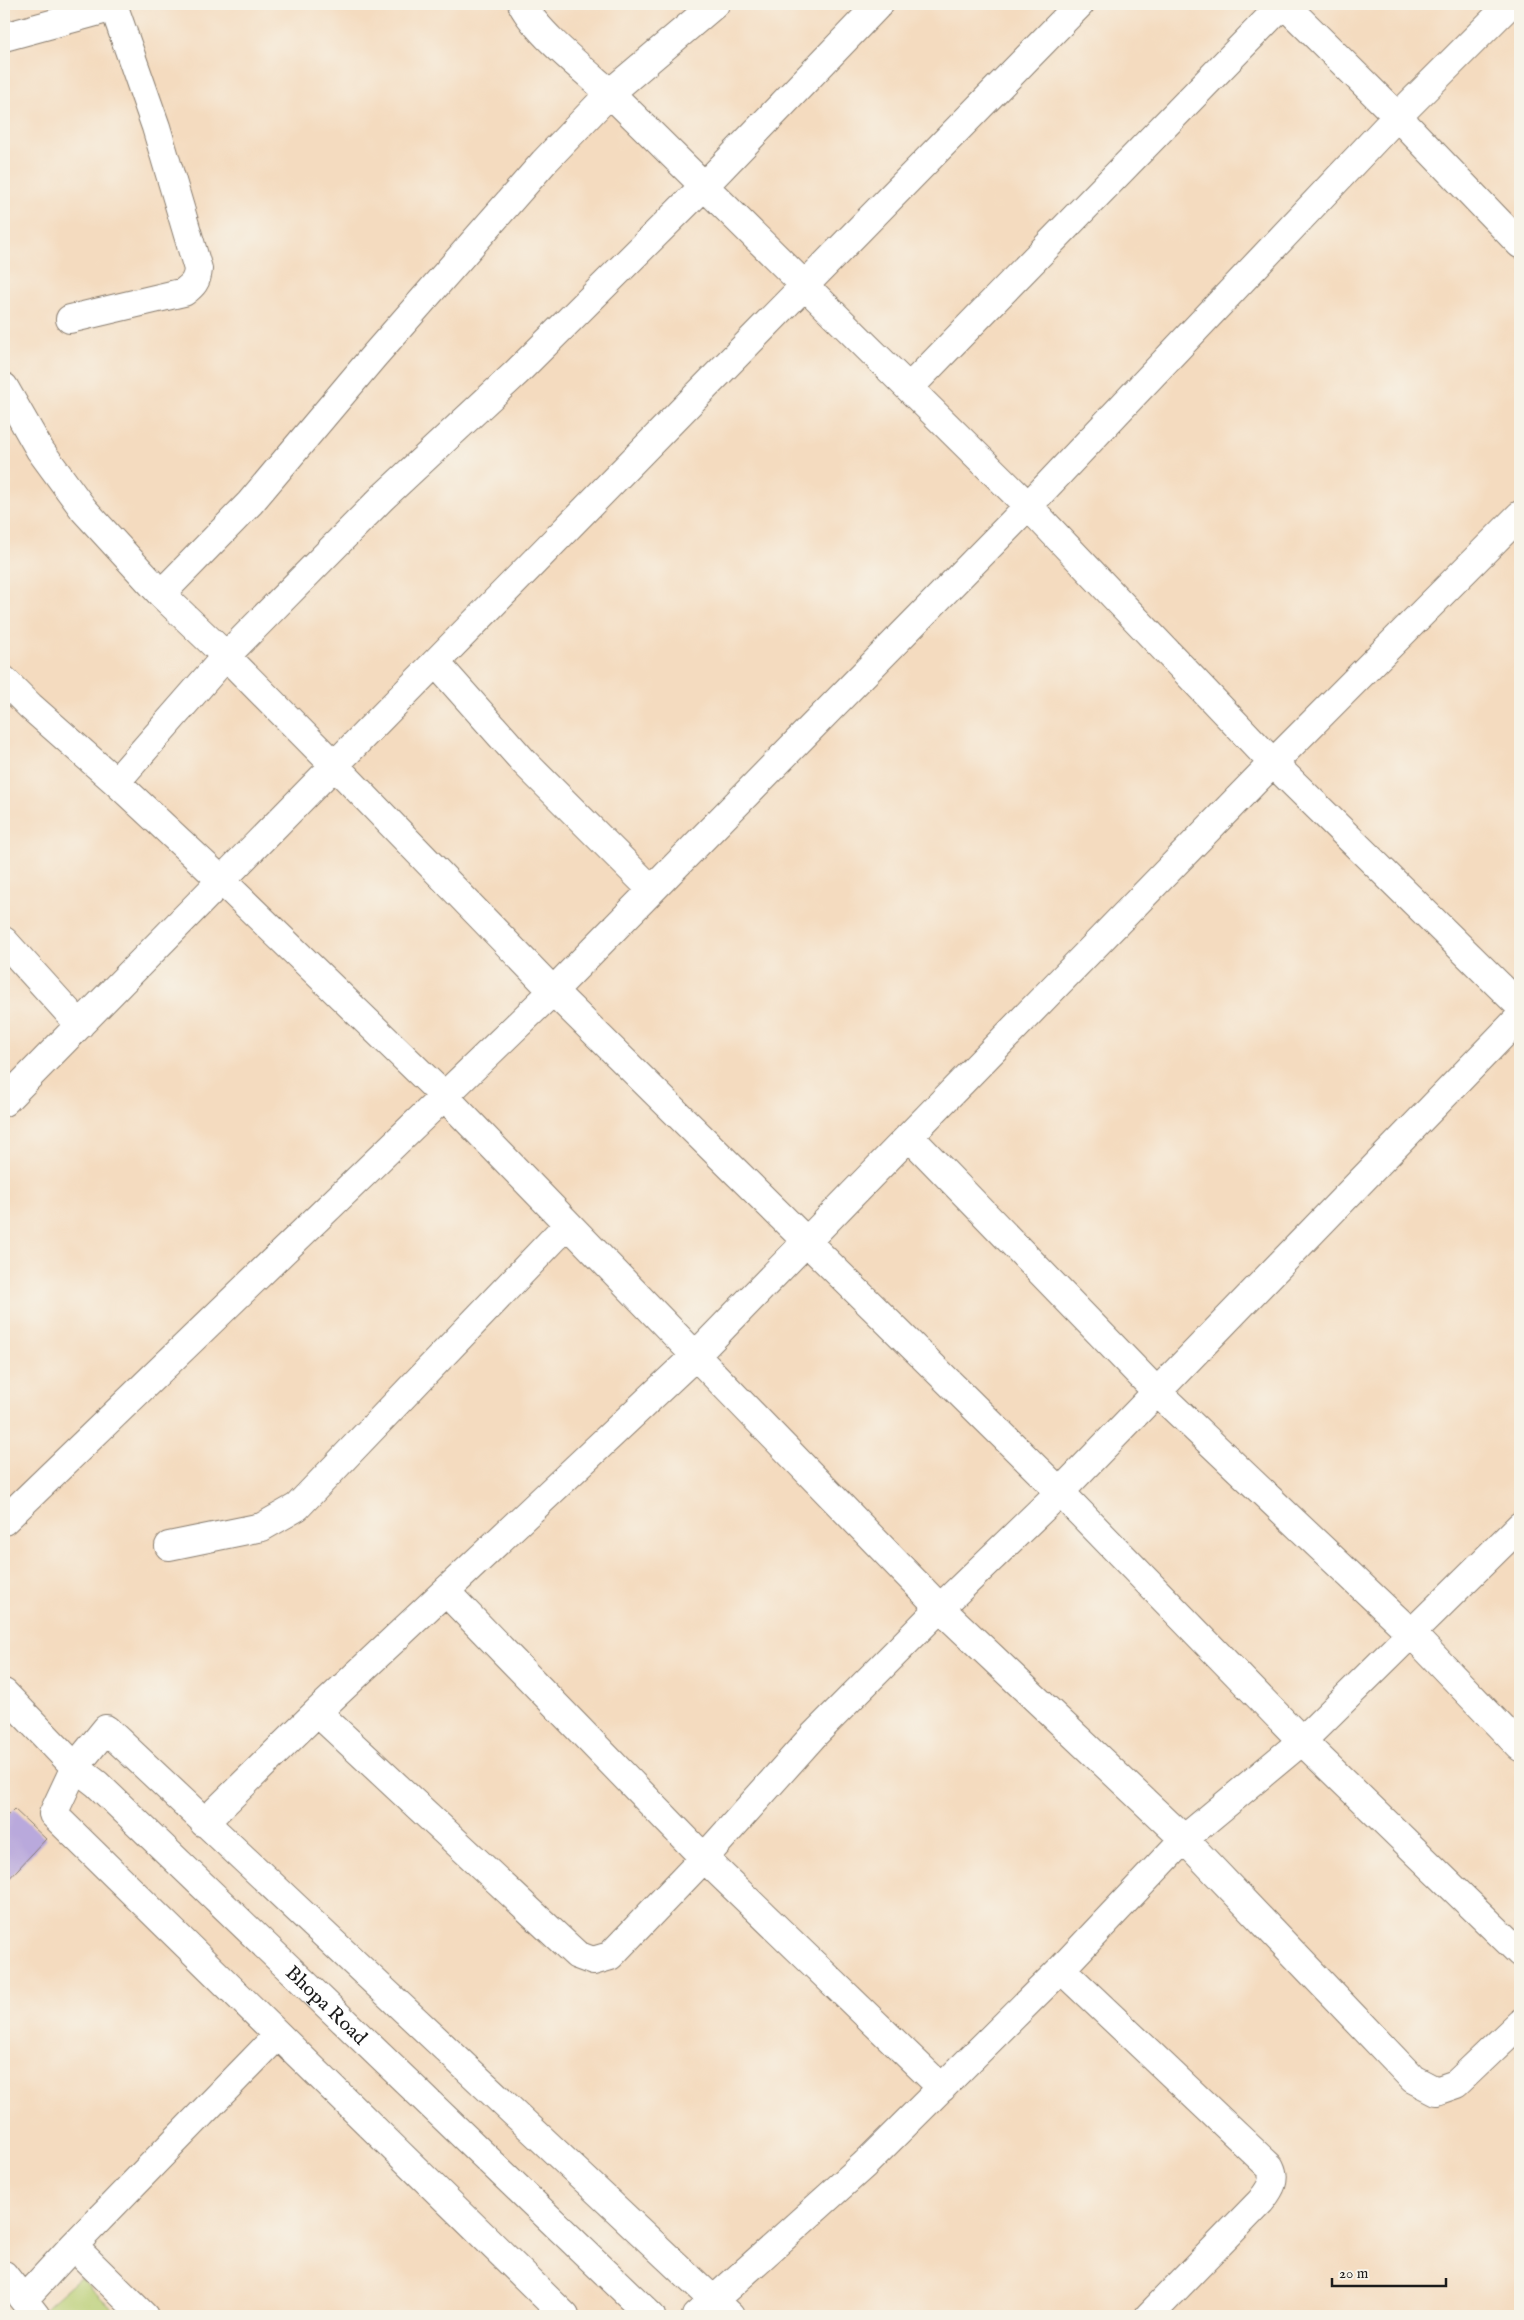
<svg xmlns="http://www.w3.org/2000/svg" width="1524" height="2320" font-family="'IM FELL English',serif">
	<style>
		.green { fill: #b8ce73; stroke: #6a7548 }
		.building { fill: #b9a9dc }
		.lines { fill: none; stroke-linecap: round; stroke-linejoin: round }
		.minor-casing { stroke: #887c6e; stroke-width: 30 }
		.primary-casing { stroke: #887c6e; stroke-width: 30 }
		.minor { stroke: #fff; stroke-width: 28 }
		.primary { stroke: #fff; stroke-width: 28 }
		.labels { text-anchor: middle; stroke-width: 4; stroke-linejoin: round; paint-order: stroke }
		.street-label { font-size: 20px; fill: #1c1c1c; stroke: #f7f3e8 }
	</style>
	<rect width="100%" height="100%" fill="#f7f3e8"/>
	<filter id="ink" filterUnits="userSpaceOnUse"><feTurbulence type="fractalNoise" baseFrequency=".02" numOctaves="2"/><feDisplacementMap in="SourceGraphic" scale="10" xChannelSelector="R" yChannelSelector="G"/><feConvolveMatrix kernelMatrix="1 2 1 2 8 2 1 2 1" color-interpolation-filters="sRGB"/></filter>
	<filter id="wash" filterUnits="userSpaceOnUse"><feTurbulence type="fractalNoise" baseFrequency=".0096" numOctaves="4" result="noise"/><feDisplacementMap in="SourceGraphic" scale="20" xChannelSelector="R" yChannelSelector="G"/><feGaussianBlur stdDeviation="1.12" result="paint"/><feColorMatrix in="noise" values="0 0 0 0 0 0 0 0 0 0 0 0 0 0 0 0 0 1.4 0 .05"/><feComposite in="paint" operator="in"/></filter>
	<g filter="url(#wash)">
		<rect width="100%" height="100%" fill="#f4dbbf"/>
		<path class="green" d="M80,2278L120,2316H46L42,2311Z"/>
		<g id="blocks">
			<path class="building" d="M14,1809L46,1839L4,1884V1819Z"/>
		</g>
	</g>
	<g filter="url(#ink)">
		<use href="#blocks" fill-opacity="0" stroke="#887c6e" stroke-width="1"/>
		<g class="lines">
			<defs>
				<path id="minor" d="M522,4C537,33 584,70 610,93L1028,506L1273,763L1520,1006
					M1284,4L1397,116L1520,244
					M4,37L114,7L156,127L198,269C197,281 193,285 184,292L70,319
					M4,387L40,450L84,510L161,594L226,656L336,767L553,991L1060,1492L1302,1741L1520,1953
					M909,388L1283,4
					M161,594L250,503L373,357L544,162L610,93L715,4
					M436,663L525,763L652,890
					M4,680L30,706L116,782L222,881L444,1096L940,1608L1184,1839L1413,2079L1436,2091L1456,2084L1520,2023
					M116,782L226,656L383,497L516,373L703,187L879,4
					M4,941L80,1025
					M4,1102C365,738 720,369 1080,4
					M909,1136L1157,1392L1411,1633L1520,1747
					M4,1521L553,991L1012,523L1386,128L1510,4
					M169,1546L262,1527L297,1507L568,1224
					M446,1592L704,1858L942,2088
					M317,1712L577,1955L593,1961L610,1956L704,1858L814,1735L940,1608L1060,1492L1520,1017
					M204,1823L317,1712L696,1355L1259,777L1520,515
					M1061,1969L1270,2167C1277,2181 1269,2190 1261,2201L1149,2316
					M73,2246L144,2316
					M4,2275L36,2316
					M24,2299L73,2246L278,2035
					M565,2316L53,1814L75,1767L106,1729L730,2316
					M696,2316L864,2165L1061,1969L1184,1839L1302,1741L1520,1526"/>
				<g id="primary">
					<path id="s1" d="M4,1693L75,1767L97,1784L651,2316"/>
				</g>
			</defs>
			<use href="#minor" class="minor-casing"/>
			<use href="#primary" class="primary-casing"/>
			<use href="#minor" class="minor"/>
			<use href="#primary" class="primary"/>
		</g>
	</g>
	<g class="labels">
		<g class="street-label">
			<text dy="7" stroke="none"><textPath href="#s1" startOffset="449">Bhopa Road</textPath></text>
		</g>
	</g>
	<rect width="1524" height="2320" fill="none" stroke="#f7f3e8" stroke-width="20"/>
	<path d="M1332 2278v8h114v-8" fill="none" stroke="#1c1c1c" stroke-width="2.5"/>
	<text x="1339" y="2278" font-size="15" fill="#1c1c1c" stroke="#f7f3e8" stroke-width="4" paint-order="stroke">20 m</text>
</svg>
